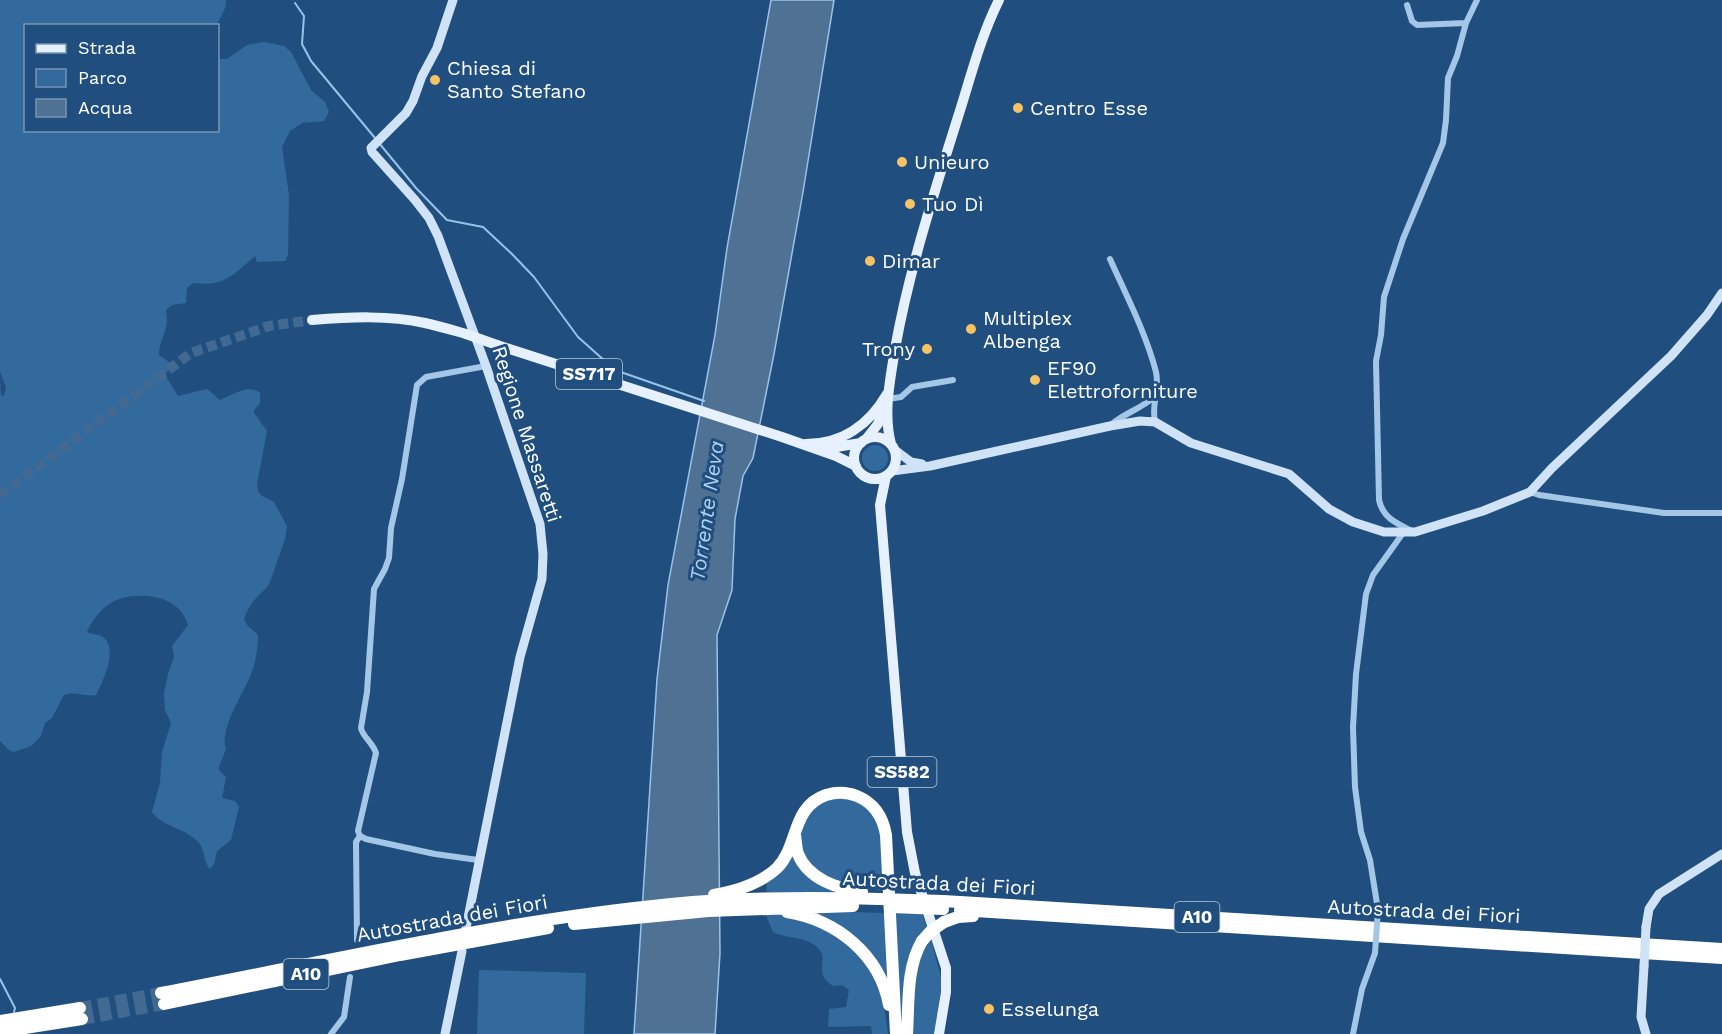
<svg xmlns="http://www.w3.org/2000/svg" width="1722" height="1034" font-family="'Work Sans',sans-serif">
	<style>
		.green { fill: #336a9d }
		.water { fill: #4f7294; stroke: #98c3e9; stroke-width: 1.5 }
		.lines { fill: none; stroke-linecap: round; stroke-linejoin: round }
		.stream { stroke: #98c3e9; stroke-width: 2 }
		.primary-tunnel { stroke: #416992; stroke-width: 10; stroke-dasharray: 10 5; stroke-linecap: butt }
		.highway-tunnel { stroke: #416992; stroke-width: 12; stroke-dasharray: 12 6; stroke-linecap: butt }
		.street { stroke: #a4c7e7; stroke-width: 6 }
		.secondary { stroke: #cfe2f6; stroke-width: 9 }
		.primary { stroke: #e6f1fd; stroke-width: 10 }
		.highway { stroke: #fff; stroke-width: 12 }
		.street-bridge { stroke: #a4c7e7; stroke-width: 6 }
		.secondary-bridge { stroke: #cfe2f6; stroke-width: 9 }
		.primary-bridge { stroke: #e6f1fd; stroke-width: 10 }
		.highway-bridge { stroke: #fff; stroke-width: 12 }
		.poi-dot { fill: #f5c265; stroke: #204f7f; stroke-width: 2 }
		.labels { text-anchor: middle; stroke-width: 6; stroke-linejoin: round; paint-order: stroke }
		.shield { fill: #204f7f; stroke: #bccad9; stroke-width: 1.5 }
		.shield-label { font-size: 18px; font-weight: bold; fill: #fff }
		.poi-label { font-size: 20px; fill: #fff; stroke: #204f7f; text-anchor: start }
		.street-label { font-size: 20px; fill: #fff; stroke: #204f7f }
		.water-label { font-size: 21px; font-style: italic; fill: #b0d1ef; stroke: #204f7f }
	</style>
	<rect width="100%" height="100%" fill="#204f7f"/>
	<path class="green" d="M0,0H226V6L217,25L26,26V130H218V59H227L247,45L264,42L284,46L291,52L311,90L325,102L329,112L324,121L302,123L290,131L282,147L289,195L288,255L285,261L257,262L255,256C233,275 225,287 193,283L187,288L186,303L172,305L166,310C170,332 159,337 159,355L172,364L165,375L178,396L207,389L220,400C232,395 249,383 260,393V403L254,410V413L267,431L257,484L258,491L262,496L274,502L287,526L285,539L270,582C267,589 262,591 257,597C251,603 247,611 244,619L247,625L258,635C258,649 255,665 250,677C242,695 219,730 226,749L219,767V770L226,777L222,798L235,801L239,807L231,840L217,851L214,864L210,869C202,860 206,848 196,840C184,828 161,826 152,812L160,783L162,752L171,723L165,710L164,694L168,674L174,657L172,646L188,625C180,597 148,592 122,598C106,602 93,618 87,632C90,634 97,634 101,636C120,645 103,682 96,695C84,697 75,691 64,695L52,718L45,723L41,736L31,746L14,752L9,750L0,741V379L1,395L4,396L6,387L0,372Z
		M862 458a13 13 0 1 1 26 0a13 13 0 1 1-26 0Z
		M841,796C858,799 875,811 880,828C884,841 883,875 884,891C865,889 832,884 817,872C795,852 793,816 823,801C828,799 835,798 841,796Z
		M792,850L837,892H767L766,880Z
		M812,911L885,913L888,978L885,979Z
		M894,913L922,914L927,928L922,933L904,1034H900Z
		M766,915H783L837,933L870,965L883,997L888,1034H872L871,1026L828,1027L829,1009L846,1007L849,990L842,985L833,986C812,973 830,960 818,948C807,936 787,939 773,932Z
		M930,936L942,981L934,1034H909L915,969Z
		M479,970L586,973L584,1034H477Z"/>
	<path class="water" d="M771,0H834L803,192L774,354L753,458L743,476L735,519L732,590L717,635L720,953L715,1034H634L657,679L668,585L715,335L727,248Z"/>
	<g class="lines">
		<path class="stream" d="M295,3L304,16L302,44L311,61L375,138
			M379,143L416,188L447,220L483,227L512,254L534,277L578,337L615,370L704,401
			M0,979L15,1008L14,1012"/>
		<path class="primary-tunnel" d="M0,495L191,353L269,326L312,320"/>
		<path class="highway-tunnel" d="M80,1008L161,993
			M82,1019L164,1004"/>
		<path class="street" d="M1407,5L1412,21L1417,25L1466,23
			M1110,259C1126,295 1146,333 1156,372C1160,390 1151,404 1155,422
			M888,399L901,397L912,387L953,380
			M1112,424C1125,413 1140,409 1153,398
			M1530,492L1539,495L1664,513H1722
			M1412,531C1396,523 1383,518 1379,500L1376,361L1381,335L1384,297L1403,239L1443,143L1446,120L1448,78L1457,56L1466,23L1477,0
			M478,860L435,854L366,839L360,836L358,831L376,753C373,743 362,736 361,728L367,692L374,589L385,569L389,558L391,528L402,479L417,385L426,377L486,366
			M1378,910L1370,860L1361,832L1355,787L1353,728L1356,674L1366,594L1373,575L1403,533
			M357,940L356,842L360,836
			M331,1034L344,1017L350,977
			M1353,1034L1362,989L1375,953"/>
		<path class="secondary" d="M453,0L437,48L422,76L413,101L406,113L371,148L372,152L415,200L429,218L438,236L486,366L540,524L543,554L542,579L520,657L466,928
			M895,450L911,462L922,464
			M892,471L930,466L1110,426L1140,421L1155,422L1191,443L1289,474L1329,509L1353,522L1384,532H1415L1483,511L1530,492L1552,468L1671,356L1707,315L1722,293
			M1646,927L1649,909L1659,894L1722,854
			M1644,966L1641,1017L1646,1034
			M445,1034L462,951"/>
		<path class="primary" d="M312,320C349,317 389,315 425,323C439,326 452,330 466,334
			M497,345L782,437L836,456L856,466
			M854 458a21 21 0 1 1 42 0a21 21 0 1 1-42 0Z
			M867,438L878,424L886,405
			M806,444C842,444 869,425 887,394
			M891,444C883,413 890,381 895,349C909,271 933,196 957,120C970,80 980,38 999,0
			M825,446L836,447L861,443
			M886,476L880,505L907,832L915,873L946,968V992L939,1034"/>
		<path class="highway" d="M795,835C796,841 796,848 798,854C808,879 838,889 862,892
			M714,895C736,891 760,884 777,868C799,846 791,807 826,795C836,792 847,792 857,796C874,803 883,817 886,835L896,1034
			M943,901L1722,949
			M960,910L1722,958
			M787,912C837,920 880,955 889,1005
			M944,922L958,917L973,916
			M574,924L708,911L853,906
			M161,993C330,961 499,921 671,904C740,897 810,897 879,899
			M164,1004L400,955L548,928
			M0,1021L80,1008
			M0,1032L82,1019
			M907,1034C909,1004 906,968 922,941"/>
		<path class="street-bridge" d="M1375,953L1378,910"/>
		<path class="secondary-bridge" d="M1644,966L1646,927"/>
		<path class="primary-bridge" d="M466,334L497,345"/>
		<path class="highway-bridge" d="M879,899L943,901
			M891,907L943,909
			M922,941L931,931L944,922"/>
	</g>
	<g class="poi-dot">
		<circle cx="435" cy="80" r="6"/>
		<circle cx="1018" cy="108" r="6"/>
		<circle cx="902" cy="162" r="6"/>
		<circle cx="910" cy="204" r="6"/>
		<circle cx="870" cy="261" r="6"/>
		<circle cx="971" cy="329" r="6"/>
		<circle cx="927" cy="349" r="6"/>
		<circle cx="1035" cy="380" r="6"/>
		<circle cx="989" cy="1009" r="6"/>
	</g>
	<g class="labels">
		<g class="shield">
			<rect x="556" y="359" width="66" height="30" rx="4.5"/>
			<rect x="867.5" y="757" width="69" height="30" rx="4.5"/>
			<rect x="1174.5" y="902" width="45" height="30" rx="4.5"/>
			<rect x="283.5" y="959" width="45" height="30" rx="4.5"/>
		</g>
		<g class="shield-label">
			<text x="589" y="380">SS717</text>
			<text x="902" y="778">SS582</text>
			<text x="1197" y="923">A10</text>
			<text x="306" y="980">A10</text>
		</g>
		<g class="poi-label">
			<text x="447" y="75">Chiesa di<tspan x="447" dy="23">Santo Stefano</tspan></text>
			<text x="1030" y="115">Centro Esse</text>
			<text x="914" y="169">Unieuro</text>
			<text x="922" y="211">Tuo Dì</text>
			<text x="882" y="268">Dimar</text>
			<text x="983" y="325">Multiplex<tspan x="983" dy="23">Albenga</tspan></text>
			<text x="915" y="356" text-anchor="end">Trony</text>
			<text x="1047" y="375">EF90<tspan x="1047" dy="23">Elettroforniture</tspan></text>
			<text x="1001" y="1016">Esselunga</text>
		</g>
		<g class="street-label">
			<text transform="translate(527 434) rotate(72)" y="7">Regione Massaretti</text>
			<text transform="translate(939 883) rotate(3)" y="7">Autostrada dei Fiori</text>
			<text transform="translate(1424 911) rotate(3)" y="7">Autostrada dei Fiori</text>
			<text transform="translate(452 918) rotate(-10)" y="7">Autostrada dei Fiori</text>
		</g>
		<g class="water-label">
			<text transform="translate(707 511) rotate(-82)" y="7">Torrente Neva</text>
		</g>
	</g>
	<rect x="24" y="24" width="195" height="108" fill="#204f7f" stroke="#7995b2" stroke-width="1.5"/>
	<rect x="36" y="44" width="30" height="9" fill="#e6f1fd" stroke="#7995b2" stroke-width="1.5"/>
	<text x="78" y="54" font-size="18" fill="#ffffff">Strada</text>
	<rect x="36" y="69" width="30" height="18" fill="#336a9d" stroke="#7995b2" stroke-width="1.5"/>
	<text x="78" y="84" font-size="18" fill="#ffffff">Parco</text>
	<rect x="36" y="99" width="30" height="18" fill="#4f7294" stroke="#7995b2" stroke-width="1.5"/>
	<text x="78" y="114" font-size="18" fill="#ffffff">Acqua</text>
</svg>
